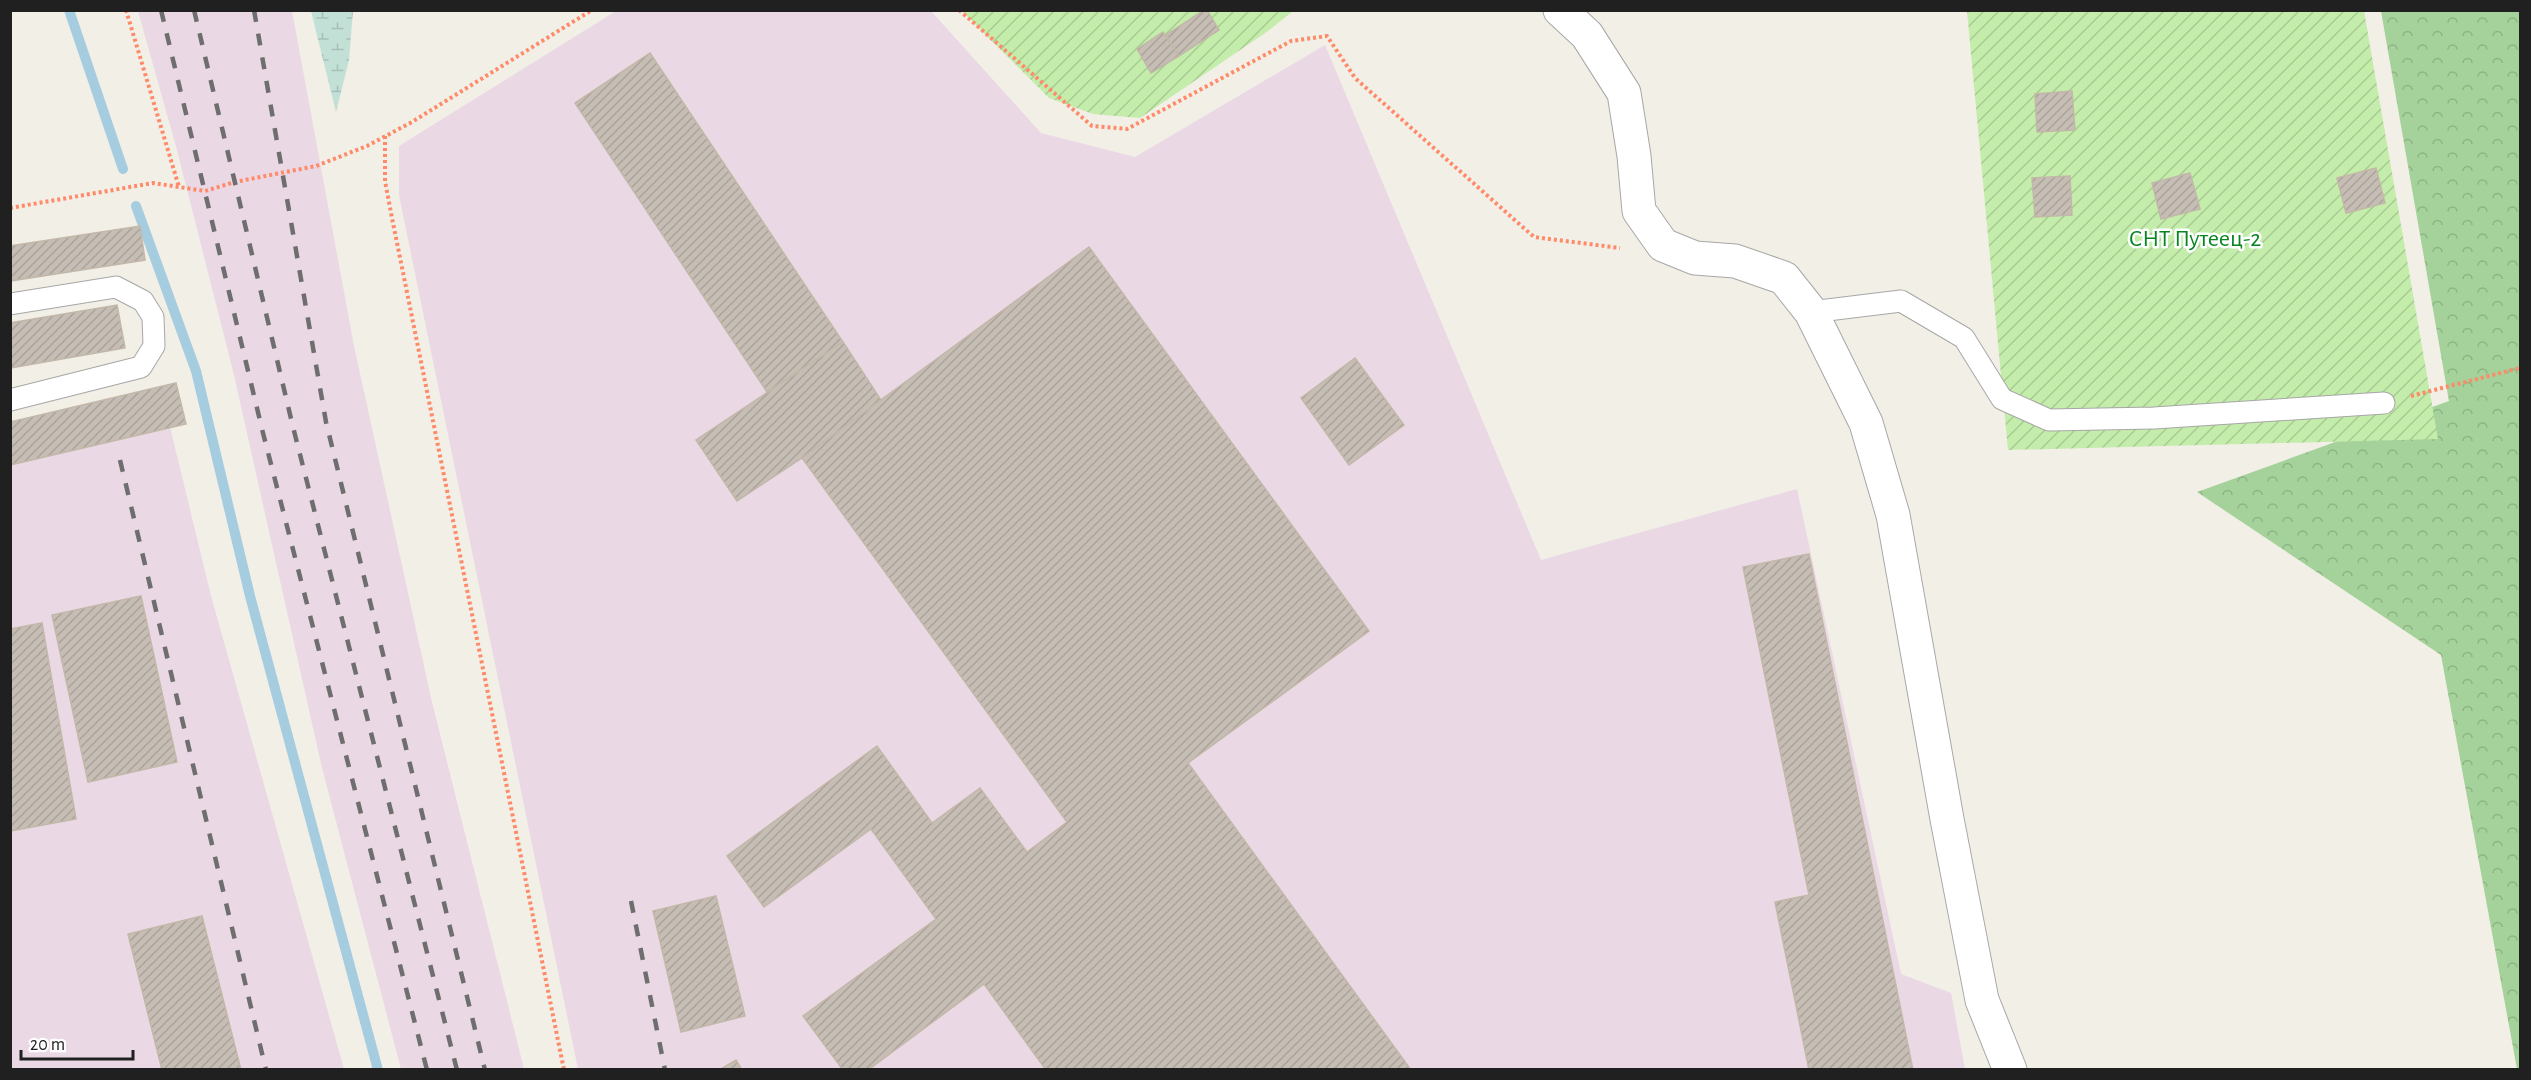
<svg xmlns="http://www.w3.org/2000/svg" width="2531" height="1080" font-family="'Alegreya Sans',sans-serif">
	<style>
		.industrial { fill: #ead8e5 }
		.forest { fill: url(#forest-crowns) }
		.wetland { fill: url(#wetland-marsh) }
		.garden { fill: url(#garden-furrows) }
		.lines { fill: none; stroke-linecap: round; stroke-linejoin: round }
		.stream { stroke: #a6cce0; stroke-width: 10 }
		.building { fill: url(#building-hatch); stroke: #c3b7a8; stroke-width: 1.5 }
		.lane-casing { stroke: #a7a7a7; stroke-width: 23 }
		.street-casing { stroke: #a7a7a7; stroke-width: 35 }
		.path { stroke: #ff8a6a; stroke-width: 4; stroke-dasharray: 3 3; stroke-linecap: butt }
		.lane { stroke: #fff; stroke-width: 21 }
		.street { stroke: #fff; stroke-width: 33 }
		.rail { stroke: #6e6e6e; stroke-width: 4.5; stroke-dasharray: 12 12; stroke-linecap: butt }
		.labels { text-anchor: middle; stroke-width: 5; stroke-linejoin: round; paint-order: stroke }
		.park-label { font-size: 24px; fill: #088521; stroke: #fff }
	</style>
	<defs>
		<pattern id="forest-crowns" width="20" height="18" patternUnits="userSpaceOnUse" patternTransform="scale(1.5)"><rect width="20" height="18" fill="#a4d29a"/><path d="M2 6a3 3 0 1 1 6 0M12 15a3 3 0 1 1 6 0" fill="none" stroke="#8db484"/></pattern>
		<pattern id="wetland-marsh" width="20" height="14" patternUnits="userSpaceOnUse" patternTransform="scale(1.5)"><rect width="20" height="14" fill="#c3e0d6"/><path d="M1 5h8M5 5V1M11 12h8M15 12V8" fill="none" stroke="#a7c0b7"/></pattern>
		<pattern id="garden-furrows" width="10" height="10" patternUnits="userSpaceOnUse" patternTransform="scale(1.5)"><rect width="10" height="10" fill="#c4ecab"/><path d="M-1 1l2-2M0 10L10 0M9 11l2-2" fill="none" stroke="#a8ca93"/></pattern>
		<pattern id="building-hatch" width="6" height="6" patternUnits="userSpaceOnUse" patternTransform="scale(1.5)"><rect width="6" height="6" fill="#c6beb5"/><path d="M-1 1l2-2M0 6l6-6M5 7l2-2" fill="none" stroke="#aaa39b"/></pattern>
	</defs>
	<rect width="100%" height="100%" fill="#f1efe6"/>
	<path class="industrial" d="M138,11H292L354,346L431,698L524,1069H401L322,768L234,375L177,150Z
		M616,11H931L1041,133L1135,157L1325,45L1541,560L1797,489L1901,974L1951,993L1965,1069H578L399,195V146Z
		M170,427L211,596L344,1069H11L10,465Z"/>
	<path class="forest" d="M2381,11H2520V1069H2517L2441,655L2197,492L2449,401Z"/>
	<path class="wetland" d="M311,11H353L349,60L336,112Z"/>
	<path class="garden" d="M962,11H1293L1268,31L1140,118L1093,114L1049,98Z
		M1967,11H2364L2438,439L2008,450Z"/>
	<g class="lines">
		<path class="stream" d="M69,10L123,169
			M136,206L196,371L250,596L378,1070"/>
	</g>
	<path class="building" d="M1204,10H1207L1219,30L1179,56L1166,35Z
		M1163,32L1179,56L1151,73L1137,49Z
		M650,53L843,342L767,392L575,103Z
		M2072,91L2075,130L2037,132L2035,94Z
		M2376,168L2385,203L2346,213L2337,178Z
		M2190,173L2200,209L2161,219L2152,183Z
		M2070,176L2072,215L2035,217L2032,178Z
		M140,226L145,260L10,281V246Z
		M1089,247L1369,631L1188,763L1411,1070H1046L984,984L868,1070H843L803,1016L936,919L871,829L764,907L727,856L877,746L932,823L980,788L1027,852L1067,822L802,458Z
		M117,305L125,348L10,368V323Z
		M843,342L881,400L802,458L737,501L696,440Z
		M1355,358L1404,425L1349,465L1301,398Z
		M176,383L186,424L10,465V422Z
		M1809,554L1913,1070H1809L1775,902L1809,895L1743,567Z
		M141,596L177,762L88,782L52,615Z
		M42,623L76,819L10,831V629Z
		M716,896L745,1016L681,1032L653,911Z
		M202,916L241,1070H162L128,934Z
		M736,1060L742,1070H719Z"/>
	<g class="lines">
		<defs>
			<path id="lane" d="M10,304L116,287L143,301L153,317L154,346L141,367L10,400
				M1811,312L1901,301L1964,338L2002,399L2049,420L2154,418L2384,403"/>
			<path id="street" d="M1560,10L1587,35L1624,93L1634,156L1639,211L1663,245L1695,258L1735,261L1784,278L1811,312L1866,423L1893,515L1947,819L1982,1000L2010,1070"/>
		</defs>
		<use href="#lane" class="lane-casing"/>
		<use href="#street" class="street-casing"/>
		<path class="path" d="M126,10L179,187
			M959,10L1092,126L1127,129L1291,41L1327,36L1355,78L1534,237L1620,248
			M385,136V181L392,218L564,1070
			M10,208L153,183L205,191L235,182L316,166L367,146L412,122L592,10
			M2411,396L2520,368"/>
		<use href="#lane" class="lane"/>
		<use href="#street" class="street"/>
		<path class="rail" d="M161,10L263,433L427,1070
			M194,10L293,427L457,1070
			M254,10L326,422L485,1070
			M120,460L266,1070
			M631,901L665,1070"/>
	</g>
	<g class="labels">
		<g class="park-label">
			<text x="2195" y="246">СНТ Путеец-2</text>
		</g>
	</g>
	<rect width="2531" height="1080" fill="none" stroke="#202020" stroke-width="24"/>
	<path d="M21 1050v9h112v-9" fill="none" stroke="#202020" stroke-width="3"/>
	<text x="30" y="1050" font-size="18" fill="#202020" stroke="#ffffff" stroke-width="4.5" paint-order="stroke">20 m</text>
</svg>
